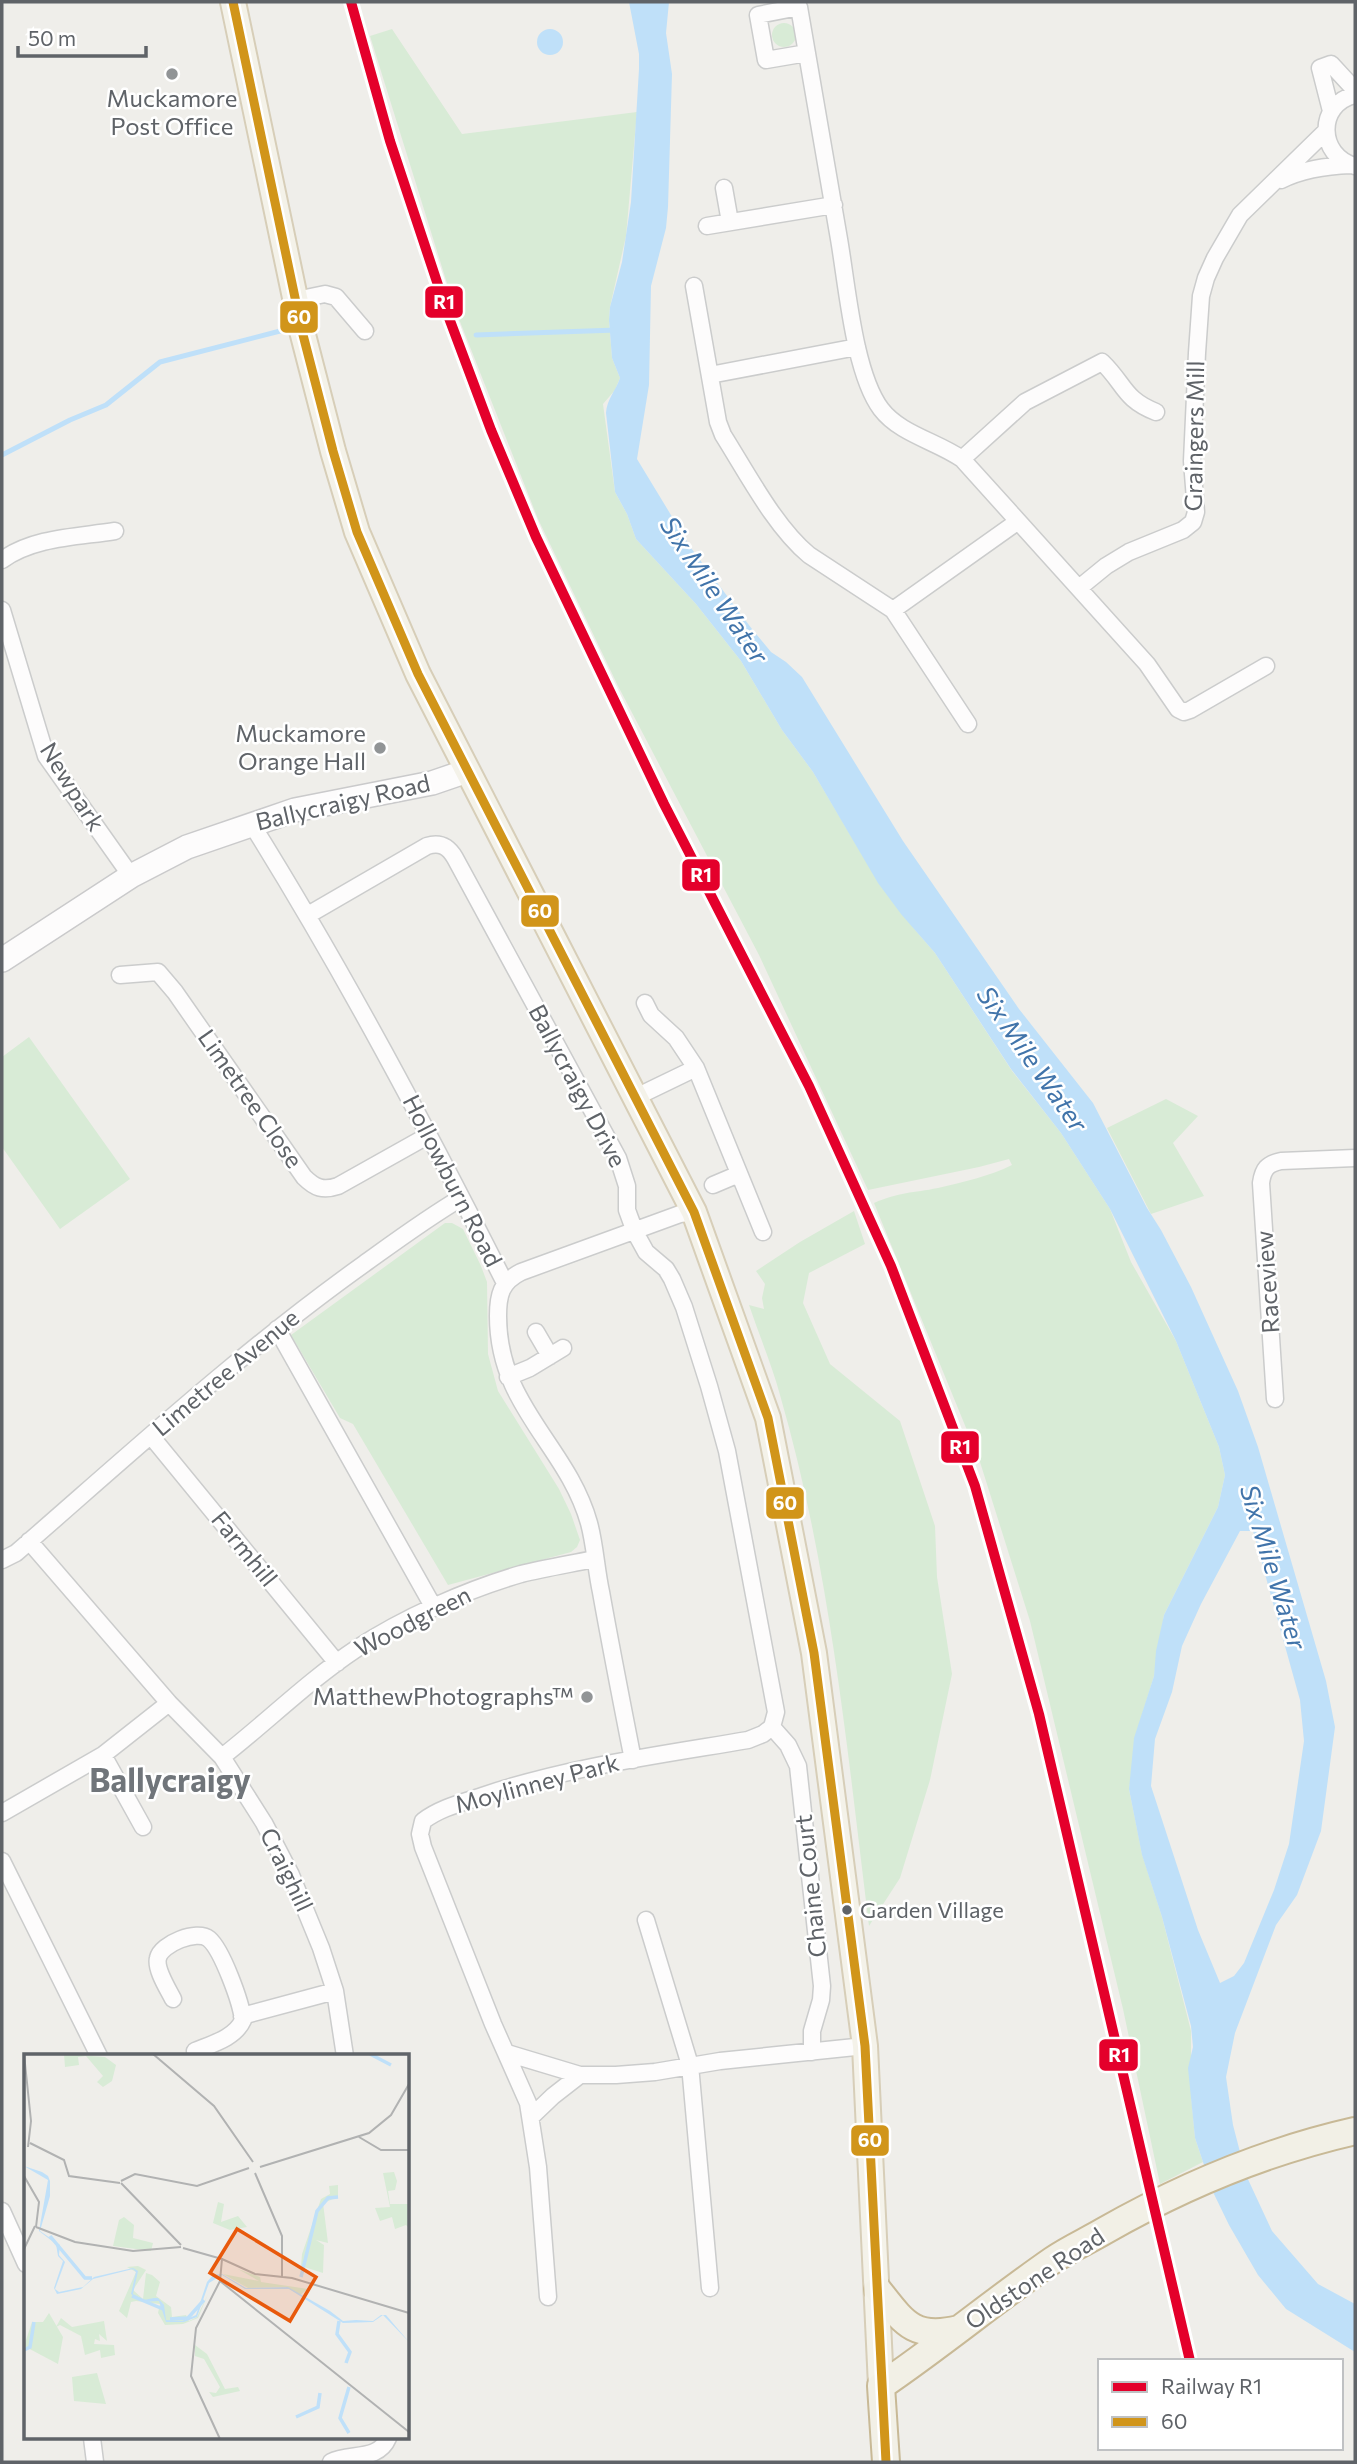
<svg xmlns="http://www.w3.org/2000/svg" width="1357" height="2464" font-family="Commissioner,sans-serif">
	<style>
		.green { fill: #d8ebd6 }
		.water { fill: #bfe0f9; fill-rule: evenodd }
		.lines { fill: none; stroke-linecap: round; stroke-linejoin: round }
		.stream { stroke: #bfe0f9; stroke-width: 5 }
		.minor-casing { stroke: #cbcccc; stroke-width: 19 }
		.secondary-casing { stroke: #cacacb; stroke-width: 26 }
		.primary-casing { stroke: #d7ceb8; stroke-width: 28 }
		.trunk-casing { stroke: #c8b996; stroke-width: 30 }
		.minor { stroke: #fdfcfc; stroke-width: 16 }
		.secondary { stroke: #fdfcfc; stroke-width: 23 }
		.primary { stroke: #f4f2e9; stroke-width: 24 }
		.trunk { stroke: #f2f0e6; stroke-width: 26 }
		.bus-1-casing { stroke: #fff; stroke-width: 14 }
		.bus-1 { stroke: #d1951a; stroke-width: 9 }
		.rail-1-casing { stroke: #fff; stroke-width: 16 }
		.rail-1 { stroke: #e4002b; stroke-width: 10 }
		.poi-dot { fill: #919496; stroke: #fff; stroke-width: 2.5 }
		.bus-dot { fill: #5f6368; stroke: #fff; stroke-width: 2.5 }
		.labels { text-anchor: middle; stroke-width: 5; stroke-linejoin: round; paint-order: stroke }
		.bus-label { font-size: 22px; fill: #5f6368; stroke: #fff; text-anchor: start }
		.poi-label { font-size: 24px; fill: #5f6368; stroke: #fff; text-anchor: end }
		.street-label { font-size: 24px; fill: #5f6368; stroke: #fff }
		.water-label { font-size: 26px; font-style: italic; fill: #4174aa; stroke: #fff }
		.district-label { font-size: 32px; font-weight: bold; fill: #70757a; stroke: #fff }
		.inset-river { fill: none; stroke: #bfe0f9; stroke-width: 3.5 }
		.inset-road { fill: none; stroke: #b1b2b2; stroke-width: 2 }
		.view { fill: #e8590c; fill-opacity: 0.15; stroke: #e8590c; stroke-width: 3.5 }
		.inset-edge { fill: none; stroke: #5f6368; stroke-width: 3.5 }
		.line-badge { stroke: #fff; stroke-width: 2.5 }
		.badge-label { font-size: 19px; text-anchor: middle; font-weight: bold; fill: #fff }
	</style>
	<rect width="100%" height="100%" fill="#efeeea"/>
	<path class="green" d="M772 35a12 12 0 1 1 24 0a12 12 0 1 1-24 0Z
		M392,29L462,134L637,112L626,236L610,307L609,320L612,358L620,378L615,390L603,404L615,492L627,514L636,539L696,604L741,661L782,730L813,772L867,863L916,931L935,953L1012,1071L1061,1133L1110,1209L1131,1262L1176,1341L1219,1447L1225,1475L1218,1507L1164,1615L1154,1676L1141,1718L1129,1789L1142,1854L1162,1917L1191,2031V2095L1195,2138L1203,2162L1160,2184L1123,2009L1030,1621L980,1462L874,1203C899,1192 913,1193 938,1188C963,1182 990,1176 1012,1165L1009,1159L979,1167L868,1190L759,955L618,686L538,519L455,309L370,36Z
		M29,1037L130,1179L60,1229L2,1147V1057Z
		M1166,1099L1198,1116L1173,1143L1204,1196L1151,1214L1107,1128Z
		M854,1211L865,1244L809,1273L803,1303L830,1364L900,1421L935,1526L937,1577L952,1674L930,1780L900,1878L869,1926C847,1748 830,1567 780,1395C772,1365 759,1335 749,1305L764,1309L762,1298L765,1284L756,1271L800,1242Z
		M445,1223H452L463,1229L481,1266L487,1282L488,1354L498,1391L559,1489L571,1514L580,1540L577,1547L571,1552L448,1585L353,1424L340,1418L291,1335Z"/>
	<path class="water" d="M629,2H669L666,33L672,74L668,207L666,228L651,286L649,385L637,459L691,548L752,629L771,652L786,662L802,677L903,841L1019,1009L1093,1103L1147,1208L1161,1230L1191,1287L1238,1391L1258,1447L1326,1681L1335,1727L1321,1831L1297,1895L1276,1925L1235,2033L1226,2077L1233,2125L1246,2175L1272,2231L1318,2284L1355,2304V2352L1286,2309L1258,2275L1229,2225L1213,2192L1195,2138L1188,2068L1193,2047L1191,2026L1162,1917L1142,1855L1129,1789L1134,1738L1154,1676L1156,1651L1164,1615L1218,1507L1225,1475L1219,1447L1176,1341L1110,1209L1061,1133L1011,1069L935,953L901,914L878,883L813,772L782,730L741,661L696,604L636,539L627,514L615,492L606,413C607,399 615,392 620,378L612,358L609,320L610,307L622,262L631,202L639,69V54ZM1240,1531H1253L1300,1700L1304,1741L1289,1844L1274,1890L1244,1963L1234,1976L1220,1983L1198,1930L1151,1786L1155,1739L1172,1692L1182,1646L1201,1604Z
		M537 42a13 13 0 1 1 26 0a13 13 0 1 1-26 0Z"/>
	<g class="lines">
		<path class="stream" d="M476,335L617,330
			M2,455L70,420L106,405L160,362L284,330"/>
		<defs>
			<path id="minor" d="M807,53L766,60L758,15L799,7C812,84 826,161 839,239C847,285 854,373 881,409C900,434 936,441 962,459L1147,664L1178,709L1184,712L1190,710L1266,666
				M1355,95C1316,104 1318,156 1355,166
				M1331,111L1320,68L1331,64L1355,90
				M1281,180C1303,169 1326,166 1351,165
				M724,188L730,222
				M707,226L834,205
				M694,286L718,422L723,435C747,473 775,527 809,555L893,610L968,724
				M296,300L325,294L336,297L365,331
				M710,375L857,347
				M962,459L1025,402L1102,362C1125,384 1123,399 1156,412
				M2,560C34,537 78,537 115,531
				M1079,588L1106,566L1129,552L1183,530L1193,522L1196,512L1192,461L1197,353L1201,296L1206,278L1215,258L1240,215L1325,132
				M2,610L46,756L131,876
				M893,610L1017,522
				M251,823C344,972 426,1127 505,1283
				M308,915L427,846C440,842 448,846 455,858L618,1158L627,1186V1210L635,1232L646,1252L666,1269L672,1279L684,1307L709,1386L727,1451L776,1712L772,1727
				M120,975L158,972L175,992L304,1177C315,1188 323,1191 338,1186L429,1135
				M645,1003L651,1015L676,1038L696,1068L763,1232
				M636,1097L696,1068
				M713,1185L739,1174
				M277,1329L434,1608
				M536,1332L550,1356
				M508,1377L530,1368L563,1348
				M1275,1399L1261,1183C1263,1169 1267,1164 1281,1161L1355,1158
				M151,1436L337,1663
				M29,1541L169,1703L222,1757L264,1823L291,1875L321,1948L335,1991L345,2056
				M2,1560L16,1553C130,1454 242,1351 364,1264C396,1241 427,1218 461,1198
				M772,1727L788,1745L798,1766L822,1986L821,2000L812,2031V2052
				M103,1755L143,1827
				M222,1757C267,1722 308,1681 356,1649C403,1618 466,1590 521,1574C545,1568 570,1564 594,1559
				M633,1760C622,1704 611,1648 601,1592C596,1569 595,1545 589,1523C567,1445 498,1407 498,1316C498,1295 501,1282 521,1272L680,1214L694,1212
				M2,1813L103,1755L169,1703
				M2,1861L99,2056
				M646,1920L690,2065L710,2288
				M173,1999C168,1989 155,1969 158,1958C161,1944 197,1929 209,1939C222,1950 241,2002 243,2020C235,2038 212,2044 195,2051
				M242,2016L335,1991
				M507,2053L580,2075H616L655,2072L720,2061L865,2046
				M531,2117L553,2096L580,2075
				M2,2211L26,2264
				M548,2297L538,2167L528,2103L493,2024L423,1847L420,1834L423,1821C440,1808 461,1803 482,1796C567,1767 659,1755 748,1740L763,1734L772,1727
				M92,2438L95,2462
				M331,2462C349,2452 378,2462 388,2438"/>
			<path id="secondary" d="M2,960L131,876L187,847L295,810L432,783L467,771"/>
			<path id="primary" d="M233,2L302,331L333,451L357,532L418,674L694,1212L768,1418L814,1653L865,2046L881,2386"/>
			<path id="trunk" d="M878,2290C904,2323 914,2340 959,2329
				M886,2462L881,2386C940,2346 995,2300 1053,2260C1069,2249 1087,2241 1104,2231C1183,2186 1267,2151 1355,2131"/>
		</defs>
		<use href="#minor" class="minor-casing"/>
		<use href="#secondary" class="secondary-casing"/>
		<use href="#primary" class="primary-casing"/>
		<use href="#trunk" class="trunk-casing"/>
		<use href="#minor" class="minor"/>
		<use href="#secondary" class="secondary"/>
		<use href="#primary" class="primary"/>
		<use href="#trunk" class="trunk"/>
		<defs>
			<path id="bus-1" d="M233,2L302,331L333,451L357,532L418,674L694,1212L768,1418L814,1653L865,2046L886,2462"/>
		</defs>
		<use href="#bus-1" class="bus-1-casing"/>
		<use href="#bus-1" class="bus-1"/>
		<defs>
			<path id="rail-1" d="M351,2L390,141L449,318L491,430L536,537L664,804L809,1086L891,1266L975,1486L1039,1714L1190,2361"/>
		</defs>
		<use href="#rail-1" class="rail-1-casing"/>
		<use href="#rail-1" class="rail-1"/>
	</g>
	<g class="poi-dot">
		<circle cx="172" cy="74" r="7"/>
		<circle cx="380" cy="748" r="7"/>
		<circle cx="587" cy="1697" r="7"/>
	</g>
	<circle class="bus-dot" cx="847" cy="1910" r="6"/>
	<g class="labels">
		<g class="bus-label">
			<text x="860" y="1918">Garden Village</text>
		</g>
		<g class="poi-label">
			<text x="172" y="107" text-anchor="middle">Muckamore<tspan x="172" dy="28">Post Office</tspan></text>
			<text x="366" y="742">Muckamore<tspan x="366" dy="28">Orange Hall</tspan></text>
			<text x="573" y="1705">MatthewPhotographs™</text>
		</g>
		<g class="street-label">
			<text transform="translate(1195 436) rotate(-89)" y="8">Graingers Mill</text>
			<text transform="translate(72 787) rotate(58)" y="8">Newpark</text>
			<text transform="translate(343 803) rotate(-13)" y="8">Ballycraigy Road</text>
			<text transform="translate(577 1086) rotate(62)" y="8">Ballycraigy Drive</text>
			<text transform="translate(250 1099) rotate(55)" y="8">Limetree Close</text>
			<text transform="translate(452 1181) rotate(63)" y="8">Hollowburn Road</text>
			<text transform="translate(1268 1282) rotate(-94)" y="8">Raceview</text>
			<text transform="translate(226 1373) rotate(-40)" y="8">Limetree Avenue</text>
			<text transform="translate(244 1549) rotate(51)" y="8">Farmhill</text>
			<text transform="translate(413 1622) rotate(-27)" y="8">Woodgreen</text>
			<text transform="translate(537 1784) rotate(-15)" y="8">Moylinney Park</text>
			<text transform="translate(286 1870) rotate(64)" y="8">Craighill</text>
			<text transform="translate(811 1886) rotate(-96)" y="8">Chaine Court</text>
			<text transform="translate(1035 2279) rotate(-34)" y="8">Oldstone Road</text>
		</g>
		<g class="water-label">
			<text transform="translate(714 590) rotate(56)" y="9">Six Mile Water</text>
			<text transform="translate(1032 1059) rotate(55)" y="9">Six Mile Water</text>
			<text transform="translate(1273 1567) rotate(73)" y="9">Six Mile Water</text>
		</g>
		<g class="district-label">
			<text x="170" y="1792">Ballycraigy</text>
		</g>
	</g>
	<g transform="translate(24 2054)">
		<rect width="385" height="385" fill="#efeeea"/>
		<path d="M40,0L81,3L92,11L88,27L79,33L73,28L79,22L62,2L54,3L55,11L41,13ZM370,118L373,127L371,136L364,137L366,150H385V174L382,171L371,175L368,163L356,167L351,154L366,153L359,119ZM314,131V143L299,149L304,189L292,186L300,191L299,219L277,212L278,200L297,145L306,140L305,132ZM194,148L200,150L197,168L214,162L223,173L206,176L189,169ZM100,163L110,171L109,184L129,189L127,197L89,192L95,166ZM114,212L122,216L109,236L119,245L122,219L128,221L136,228L132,242L147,253L148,263L162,261L165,267L173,263L184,240L174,264L159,270L141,271L134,259L136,250L112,247L107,248L103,264L95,257L112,218L103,213ZM214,215L236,223L237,228L284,235L276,241L262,233L224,234L199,220L235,227ZM25,259L39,283L34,310L0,292L8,268H19ZM37,264L48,273L80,267L83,287L75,280L76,287L71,285L70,290L90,291L91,301L77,304L76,296L61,301L57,282L36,271L32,273ZM171,291L183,300L201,335L214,333L216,337L189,343L185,338L192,339L196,333L180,305L171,302ZM73,319L82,350L50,347L48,323Z" fill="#d8ebd6"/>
		<path d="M0,112L18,118L24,122L26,127V142L16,177L36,191L35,201L41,208L31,235L35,238L59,233L70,223L109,214L114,217L109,240L120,246L130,244H134L140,251L142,266L158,267L172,261L183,228L189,221L198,220L222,234L264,233L306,257L319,267L332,266L349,267L357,261H362L385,288L359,261L349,268L319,269L265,235H221L198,221L185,229L173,263L160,268H142L135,247L119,248L107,240L112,218L109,215L69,225L57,235L33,240L30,234L39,207L34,202L32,190L15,177L24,126Z" fill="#bfe0f9"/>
		<path class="inset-river" d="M346,0L367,11M26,182L61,224H68M277,223L293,157L304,144L314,143M108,242L139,255M146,265L164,264L180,246M315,267L313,280L326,298L322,309M0,296L6,293L10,268M272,363L294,353L296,339M325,379L316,364L325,333"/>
		<path class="inset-road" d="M0,0L7,67L4,93M129,0L190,52L229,108M335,83L357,96H385M6,89L40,106L45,122L96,129M236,113L345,79L367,61L385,30M231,119L258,182V223M0,122L15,148L12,173M97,127L111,120L173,132L225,114M97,129L157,191M12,173L51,188L109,197L157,193M159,194L198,205L196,227L172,274L167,322L196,385M0,195L11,172M198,205L231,220L268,224L385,259M196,227L385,378"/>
		<path class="view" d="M213,175L292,223L266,267L186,219Z"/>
		<rect width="385" height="385" class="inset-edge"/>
	</g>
	<g class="line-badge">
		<rect x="424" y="285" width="40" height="34" rx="7" fill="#e4002b"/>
		<rect x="279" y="300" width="40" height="34" rx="7" fill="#d1951a"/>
		<rect x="681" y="858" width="40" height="34" rx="7" fill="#e4002b"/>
		<rect x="520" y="894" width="40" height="34" rx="7" fill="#d1951a"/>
		<rect x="940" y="1430" width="40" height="34" rx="7" fill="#e4002b"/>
		<rect x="765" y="1486" width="40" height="34" rx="7" fill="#d1951a"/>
		<rect x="1098" y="2038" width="41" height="34" rx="7" fill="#e4002b"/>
		<rect x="850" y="2124" width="40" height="33" rx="7" fill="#d1951a"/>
	</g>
	<g class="badge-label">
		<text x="444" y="309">R1</text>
		<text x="299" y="324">60</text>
		<text x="701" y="882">R1</text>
		<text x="540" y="918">60</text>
		<text x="960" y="1454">R1</text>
		<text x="785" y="1510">60</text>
		<text x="1119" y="2062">R1</text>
		<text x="870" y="2147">60</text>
	</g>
	<rect width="1357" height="2464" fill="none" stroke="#5f6368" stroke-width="7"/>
	<rect x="1098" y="2359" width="245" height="91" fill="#ffffff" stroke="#bfc1c3" stroke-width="2"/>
	<rect x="1112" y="2382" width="35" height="10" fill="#e4002b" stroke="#bfc1c3" stroke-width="2"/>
	<text x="1161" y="2394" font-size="21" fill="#5f6368">Railway R1</text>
	<rect x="1112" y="2417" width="35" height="10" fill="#d1951a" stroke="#bfc1c3" stroke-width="2"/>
	<text x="1161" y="2429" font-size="21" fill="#5f6368">60</text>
	<path d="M18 46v10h128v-10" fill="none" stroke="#5f6368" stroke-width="3.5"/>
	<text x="28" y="46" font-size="21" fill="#5f6368" stroke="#ffffff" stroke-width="5" paint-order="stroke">50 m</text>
</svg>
